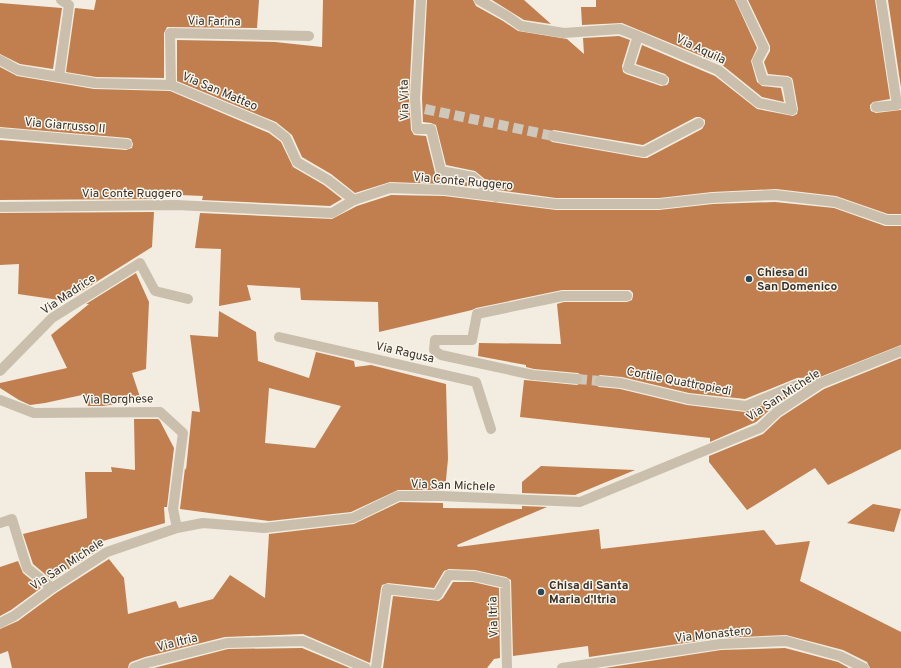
<svg xmlns="http://www.w3.org/2000/svg" width="901" height="668" font-family="Overpass,sans-serif">
	<style>
		.building { fill: #c17f4f; fill-rule: evenodd }
		.lines { fill: none; stroke-linecap: round; stroke-linejoin: round }
		.pedestrian-tunnel { stroke: #cdc7bc; stroke-width: 10; stroke-dasharray: 10 5; stroke-linecap: butt }
		.pedestrian { stroke: #cabfac; stroke-width: 10 }
		.minor { stroke: #cabfac; stroke-width: 10 }
		.tertiary { stroke: #cabfac; stroke-width: 10 }
		.poi-dot { fill: #214b59; stroke: #faf6ec; stroke-width: 1.5 }
		.labels { text-anchor: middle; stroke-width: 3; stroke-linejoin: round; paint-order: stroke }
		.street-label { font-size: 12px; fill: #38312a; stroke: #faf6ec }
		.poi-label { font-size: 12px; font-weight: bold; fill: #38312a; stroke: #faf6ec; text-anchor: start }
	</style>
	<rect width="100%" height="100%" fill="#f2ede0"/>
	<path class="building" d="M96,0H259L257,28L167,27L164,33V78L96,77L66,72L75,8L94,10Z
		M323,0H414L409,98L411,130L414,135L426,136L435,173L437,176L470,183L475,187L445,184L390,182L355,193L331,174L302,157L292,135L276,122L177,81V40L275,42L322,47Z
		M427,0H473L476,6L503,21L518,31L567,39L584,54L583,38L619,36L630,40L622,66L623,72L626,74L661,86L667,85L669,82V78L665,74L636,64L642,45L715,76L757,109L793,116L797,114L798,109L793,81L792,78L788,76L768,74L764,62L770,51V46L748,0H875L890,99L873,102L870,105V108L871,111L876,113L901,110V214H888L836,196L776,189L712,192L659,198H556L498,190L475,171L446,165L436,125L431,123L423,122L422,98ZM696,117H700L705,120V124L702,129L647,158H643L552,142L547,138L548,132L554,130L643,145Z
		M492,0H524L551,24L524,20Z
		M596,0H735L757,48L751,61L757,82L762,86L781,88L784,102L762,97L721,64L622,23L582,25L581,7H596Z
		M888,0H901V88Z
		M0,3L62,8L53,69L20,64L0,54Z
		M0,67L17,76L94,89L170,91L269,133L281,142L293,167L324,185L342,199L330,206L202,200L203,196L155,194L154,199L0,200V140L126,150L132,148L133,144L131,139L128,138L0,127Z
		M391,195L444,196L556,210H659L713,204L775,202L834,208L885,226H901V345L820,377L797,378L745,399L689,393L622,377L600,375L595,378L594,384L599,387L620,389L687,405L745,412L794,393L773,407L756,422L710,442V438L520,417L524,380L577,385L582,382L583,376L578,373L534,369L526,367V365L478,356L479,343L561,344L557,304L564,302H627L632,300L633,296V293L630,290H562L476,308L472,310L379,332L378,302L301,300L300,288L247,285L251,300L219,306L221,249L195,248L200,213L332,219L357,206Z
		M154,212L152,247L66,301L18,294L19,264L0,265V213Z
		M136,273L149,302L146,369L132,373L141,400L103,406H88L82,395L45,403L30,405L19,400L0,388V383L67,368L51,335L89,304H86Z
		M219,311L256,332L258,361L309,378L316,352L354,361L355,367L371,365L446,384L448,459L445,490H398L351,512L269,521L180,509L185,468L186,470L192,411L200,412L190,335L218,337ZM269,388L341,406L315,448L265,443Z
		M901,358V449L828,485L815,468L747,510L709,462V456L763,434L781,417L824,389Z
		M134,419H158L160,421L174,448L167,507H164L165,523L96,543L101,548L52,580L33,564L23,534L87,518L85,472H112L111,467L135,470Z
		M541,466L635,470L575,495L522,493V482Z
		M400,502L443,503V508L522,509V506L547,507L457,545L458,547L599,529L601,549L764,530L776,545L810,541L800,581L901,632V668H870L867,662L843,650L786,635L719,638L589,657L588,646L513,656L511,580L506,577L475,570L449,569L444,571L434,588L388,583L382,585L381,588L370,663L303,634L225,637L145,657L131,662L129,664L128,668H12L8,651L0,654V629L18,621L56,593L109,559L124,578L128,614L176,601L179,608L213,599L230,575L265,598L269,534L354,524Z
		M873,504L901,509L894,532L847,523Z
		M18,561L23,573L41,588L11,610L0,616V567Z
		M453,582H473L499,588L500,658L494,659L487,668H383L393,596L439,601L443,598Z
		M302,648L350,668H154L228,649Z
		M785,648L838,662L849,668H605L721,650Z"/>
	<g class="lines">
		<path class="pedestrian-tunnel" d="M425,109L553,136
			M577,379L600,381"/>
		<path class="pedestrian" d="M421,0L415,98L417,129H431L441,171L473,177L496,197
			M479,0L507,16L521,26L564,33L620,29L638,36L628,68L663,80
			M638,36L718,70L759,103L792,110
			M59,77L69,5L61,0
			M553,136L644,152L699,123
			M577,379L533,375L441,355L434,350L435,340H472L477,314L563,296H627
			M600,381L621,383L688,399L746,406L799,384L821,383"/>
		<path class="minor" d="M741,0L764,48L757,61L763,80L787,82L792,110
			M0,60L18,70L95,83L171,85L272,127L286,138L297,162L328,180L354,200
			M171,85L170,33L309,36
			M876,107L897,105L881,0
			M0,133L127,144
			M279,337L476,382L491,429
			M0,371L52,318L140,263L155,291L188,299
			M0,400L34,413L160,412L183,433L173,509L177,528
			M0,523L12,519L27,568L52,588
			M0,623L14,616L52,588L107,552L177,528L203,523L264,528L353,518L398,496H441L580,502L760,428L777,412L821,383L901,351
			M134,668L147,663L227,643L303,641L366,668
			M376,668L387,589L437,595L449,575L474,576L505,583L507,668"/>
		<path class="tertiary" d="M0,207L176,205L332,213L354,200L390,188L445,190L556,204H659L712,198L775,195L835,202L887,220H901
			M562,668L720,644L786,641L840,656L864,668"/>
	</g>
	<g class="poi-dot">
		<circle cx="749" cy="279" r="4"/>
		<circle cx="541" cy="592" r="4"/>
	</g>
	<g class="labels">
		<g class="street-label">
			<text transform="translate(214 21) rotate(1)" y="4">Via Farina</text>
			<text transform="translate(701 49) rotate(25)" y="4">Via Aquila</text>
			<text transform="translate(220 91) rotate(23)" y="4">Via San Matteo</text>
			<text transform="translate(404 100) rotate(-91)" y="4">Via Vita</text>
			<text transform="translate(65 125) rotate(5)" y="4">Via Giarrusso II</text>
			<text transform="translate(463 181) rotate(5)" y="4">Via Conte Ruggero</text>
			<text x="132" y="197">Via Conte Ruggero</text>
			<text transform="translate(68 294) rotate(-34)" y="4">Via Madrice</text>
			<text transform="translate(405 352) rotate(13)" y="4">Via Ragusa</text>
			<text transform="translate(679 381) rotate(11)" y="4">Cortile Quattropiedi</text>
			<text transform="translate(783 395) rotate(-33)" y="4">Via San Michele</text>
			<text transform="translate(118 399) rotate(-1)" y="4">Via Borghese</text>
			<text transform="translate(453 485) rotate(2)" y="4">Via San Michele</text>
			<text transform="translate(67 564) rotate(-33)" y="4">Via San Michele</text>
			<text transform="translate(493 617) rotate(-92)" y="4">Via Itria</text>
			<text transform="translate(713 634) rotate(-6)" y="4">Via Monastero</text>
			<text transform="translate(177 642) rotate(-14)" y="4">Via Itria</text>
		</g>
		<g class="poi-label">
			<text x="757" y="276">Chiesa di<tspan x="757" dy="14">San Domenico</tspan></text>
			<text x="549" y="589">Chisa di Santa<tspan x="549" dy="14">Maria d'Itria</tspan></text>
		</g>
	</g>
</svg>
